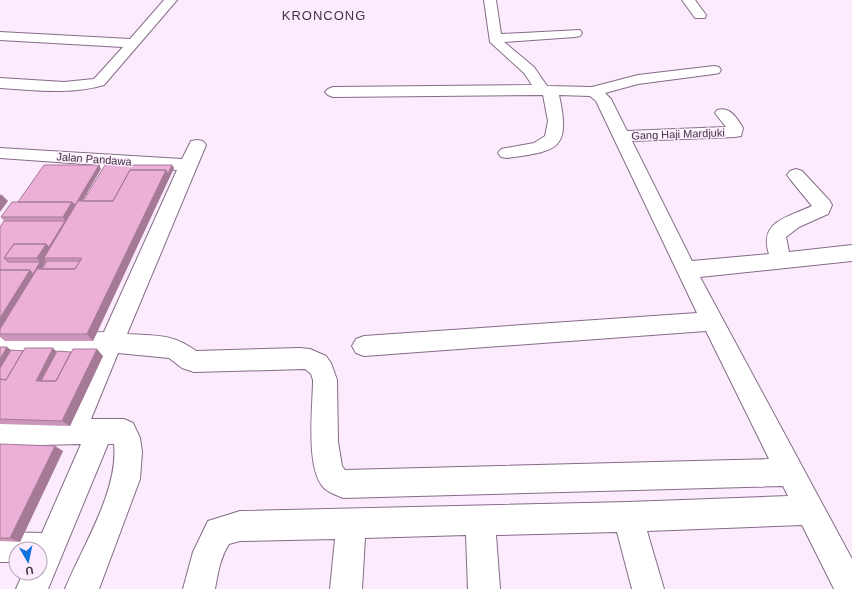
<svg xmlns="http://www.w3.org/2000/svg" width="852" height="589" font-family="Helvetica,sans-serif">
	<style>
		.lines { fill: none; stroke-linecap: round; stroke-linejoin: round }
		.minor-casing { stroke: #846c87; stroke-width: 2 }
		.minor { fill: #fff; fill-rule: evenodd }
		.wall { fill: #cb96b9; fill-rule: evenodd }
		.shaded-wall { fill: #a57a96 }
		.building { fill: #ecafd7; stroke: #a57a96 }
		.labels { text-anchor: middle; stroke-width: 3; stroke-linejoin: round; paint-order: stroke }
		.far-street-label { font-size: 11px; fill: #403642; stroke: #fcebfd }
		.far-quarter-label { font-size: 13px; letter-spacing: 1px; fill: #473149; stroke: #fcebfd }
	</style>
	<rect width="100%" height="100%" fill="#fcebfd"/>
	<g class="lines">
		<defs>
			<path id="minor" d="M164,0H177L104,85C70,95 35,90 0,88V78L64,82L94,79L123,47L0,40V32L130,39Z
				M484,0H496L501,34L580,30L582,33L580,36L575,37L504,42L534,67L547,86L592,87L638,75L714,66L719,67L721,70L719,73L714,74L638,84L605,93L611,99L627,131L726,127L715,113L717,110C730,106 737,118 743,128L741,136L735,137L632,141L692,261L769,254C758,221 789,217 812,206L790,179L787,175L790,171L796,169L802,171L829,200L832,205L828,214L799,227L786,237L789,252L852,245V261L700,277L852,559V589H834L802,525L647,531L664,589H632L617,532L496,535L500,589H468L466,535L365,538L362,589H330L335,539L240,541L229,544C220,558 218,573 215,589H183L193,552L208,521L240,511L628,502L788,496L783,486L343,498C337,495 329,493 324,488C305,469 313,406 313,380L311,374L305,369L194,372L182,368L169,358L118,353L91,419H124L133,423L140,438L142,452L140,479L99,589H65C82,547 119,490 114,444H108L48,589H16L23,573H40V549H16V562H0V532L42,533L81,444L0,446V420L64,419L95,352L0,355V335L104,332L177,170L117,166L101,193L94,195L87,193L85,189L100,165L0,158V148L182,159L191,141L197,140L203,141L206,145L127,334C155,336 172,333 196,351L300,348L310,349L326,356L331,363L337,380L338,442L342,466L345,470L769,459L706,331L364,356L356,353L352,346L356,339L364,336L697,313L596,101L590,96L559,95C571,150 558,151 507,158L501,157L498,153L501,149L534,143L545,136L548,121L543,95L333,97L328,95L325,92L328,89L333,87L532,85L524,73L490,42Z
				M682,0H695L706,15L705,18H695Z"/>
		</defs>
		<use href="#minor" class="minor-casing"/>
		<use href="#minor" class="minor"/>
	</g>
	<path class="wall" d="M172,165L174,168L93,341H5L0,337V338V227L4,221L1,217L18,202L101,169L82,201ZM46,261H47L41,269Z
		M0,347H7L11,350L57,351L103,356L70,426L0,424Z
		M0,444L63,451L20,542L0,541Z"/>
	<path class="shaded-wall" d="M99,165L101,169L68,225L44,258L46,261L2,334H0V318L30,270L40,262L37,258L46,244L65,221L63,217L72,202Z
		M172,165L174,168L93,341L87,334L166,170Z
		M1,194L8,201L0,212V196Z
		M7,347L15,354L0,379V359Z
		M53,348L60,355L45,384L36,381Z
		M97,349L103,356L70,426L62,421Z
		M55,446L63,451L20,542L10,538Z"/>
	<path class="building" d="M44,165H99L75,205L72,202H18Z
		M105,165H172L168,174L166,170H130L113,201H83Z
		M130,170H166L87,334H0V329L37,269H75L82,258H44L78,201H113Z
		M12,202H72L63,217H1Z
		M4,221H65L49,247L46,244H14L4,258L8,262H40L33,274L30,270H0V227Z
		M14,244H46L37,258H4Z
		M47,261H80L75,269H42Z
		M0,270H30L0,318Z
		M0,347H7L0,359Z
		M25,348H53L36,381H56L73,349H97L62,421L0,419V379L6,380Z
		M11,350L23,351L6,380L0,379V368Z
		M57,351L71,352L56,381H41Z
		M0,444L55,446L10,538H0Z"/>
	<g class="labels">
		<g class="far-street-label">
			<text transform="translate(678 134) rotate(-2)" y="4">Gang Haji Mardjuki</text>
			<text transform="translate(94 159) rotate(4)" y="4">Jalan Pandawa</text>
		</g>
		<g class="far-quarter-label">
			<text x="324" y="20">KRONCONG</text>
		</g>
	</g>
	<g transform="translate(28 561) rotate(171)"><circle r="19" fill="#fcebfd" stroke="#b1a3b2"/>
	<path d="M0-3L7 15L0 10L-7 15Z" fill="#0f73db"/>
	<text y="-6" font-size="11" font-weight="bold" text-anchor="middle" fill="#403642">U</text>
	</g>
</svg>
